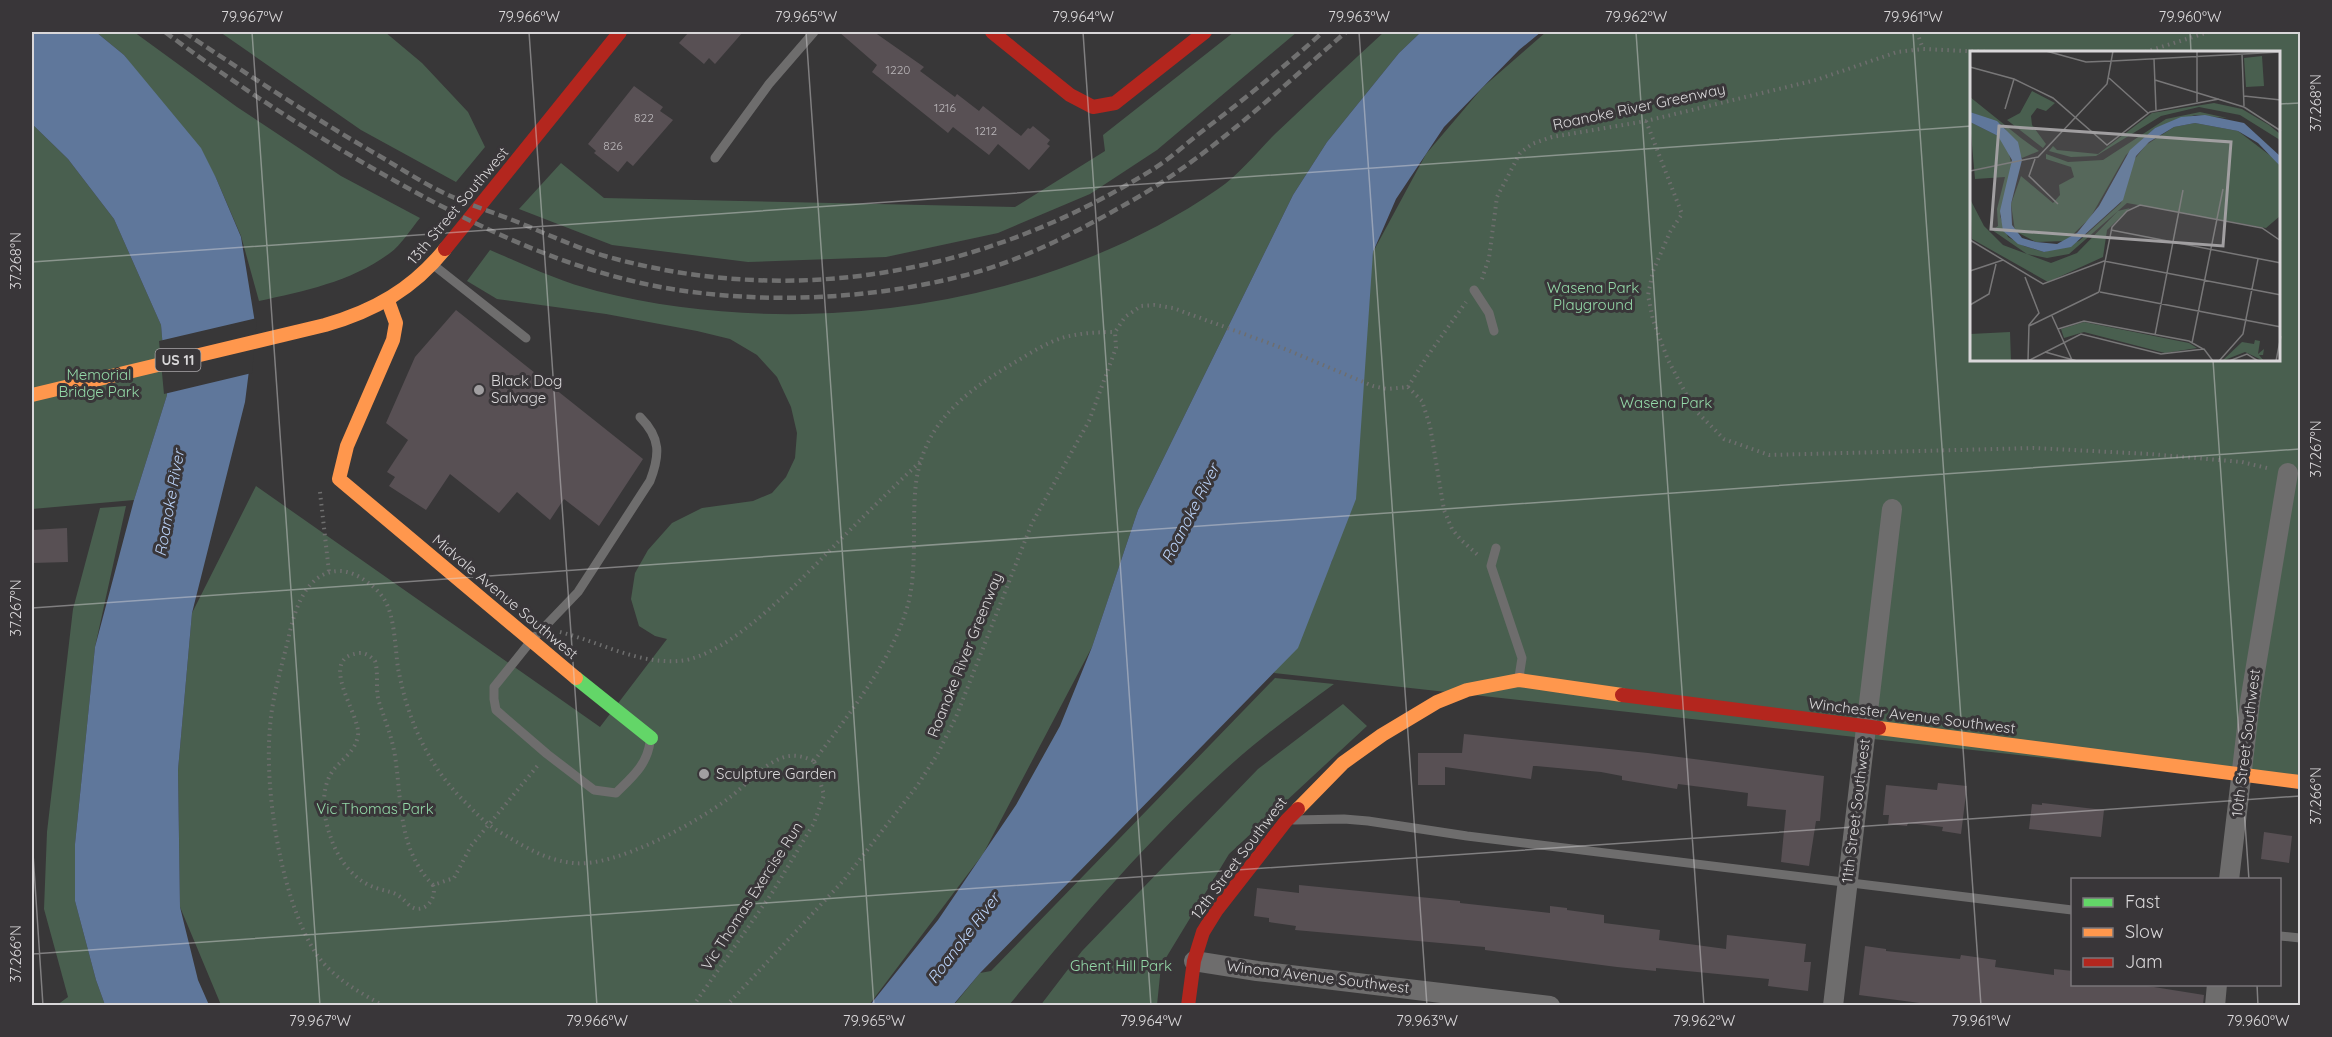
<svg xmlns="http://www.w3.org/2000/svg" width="2332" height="1037" font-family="Quicksand,sans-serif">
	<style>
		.green { fill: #495f4f; fill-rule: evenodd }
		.water { fill: #5f779b }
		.pier { fill: #383738 }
		.building { fill: #585054 }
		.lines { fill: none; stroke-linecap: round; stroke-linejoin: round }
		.path { stroke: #6e6e6e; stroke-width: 4; stroke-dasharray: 1.5 4.5; stroke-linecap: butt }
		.lane { stroke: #6e6d6d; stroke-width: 9 }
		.street { stroke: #6e6d6d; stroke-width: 20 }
		.fast { stroke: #63d668; stroke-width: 14 }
		.slow { stroke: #ff974d; stroke-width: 14 }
		.jam { stroke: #b3261e; stroke-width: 14 }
		.rail { stroke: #707070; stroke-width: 4.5; stroke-dasharray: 9 4.5; stroke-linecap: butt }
		.ticks { fill: none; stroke: #d9d7d9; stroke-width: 1.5; stroke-opacity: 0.45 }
		.poi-dot { fill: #a19fa1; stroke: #393639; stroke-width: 2 }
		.labels { text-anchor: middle; stroke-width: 6; stroke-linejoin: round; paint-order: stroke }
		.number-label { font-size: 12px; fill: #b9b5b8 }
		.shield { fill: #393639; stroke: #a9a7a9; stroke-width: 1.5 }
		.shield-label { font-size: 14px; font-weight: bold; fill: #d9d7d9 }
		.street-label { font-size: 15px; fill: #d9d7d9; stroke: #393639 }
		.park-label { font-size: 15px; fill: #94d9a8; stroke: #393639 }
		.poi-label { font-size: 15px; fill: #d9d7d9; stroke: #393639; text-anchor: start }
		.water-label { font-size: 16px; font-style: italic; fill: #bbd3f9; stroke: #393639 }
		.inset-road { fill: none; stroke: #787778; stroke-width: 1.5 }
		.view { fill: #a19fa1; fill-opacity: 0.15; stroke: #a19fa1; stroke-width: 3 }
		.inset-edge { fill: none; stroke: #d9d7d9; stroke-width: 3 }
		.neatline { fill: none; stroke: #d9d7d9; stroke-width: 2 }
		.ticks-label { font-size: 15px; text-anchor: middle; fill: #d9d7d9 }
	</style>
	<rect width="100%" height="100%" fill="#383738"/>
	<path class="green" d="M96,32H134L237,107L341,176L420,218C411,229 401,245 390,253C351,282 304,291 259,301L241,236L216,178L124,55Z
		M220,32H385L422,63L468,112L485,147L456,182L361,130Z
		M1234,32H1297L1157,150L1090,194L998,233L886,257L748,262L612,245L519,209L561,163L604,198L1015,207L1105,151L1103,135Z
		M1384,32H1421L1399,53L1327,142L1293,195L1138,510L1092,647L983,854L869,1005H221L180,907L178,770L192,613L256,486L600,727L667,639L655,636L639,626L631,599L635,573L648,550L672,523L702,508L753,501L772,493L786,477L795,458L797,433L791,407L777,377L757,355L730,339L697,331L606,314L497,299L467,281L490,250C525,265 560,282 597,291C800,342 1044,309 1218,189C1239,175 1257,152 1275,134C1311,100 1347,66 1384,32Z
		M1546,32H2300V786L1274,673L1332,561L1373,252L1426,154L1483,87ZM1972,52H2280V360H1972Z
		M32,124L68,159L114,219L161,325L167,395L134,500L32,509Z
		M126,506L95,647L75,844V901L96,980L105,1005H57L68,997L44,909L47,832L73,609L100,508Z
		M1275,678L1334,684C1297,711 1260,738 1226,769C1146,841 1077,923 1009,1005L953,1006L980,973L991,971Z
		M1343,704L1367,726L1229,854L1161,966L1157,1005L1040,1006L1082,951L1258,769Z"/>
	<path class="water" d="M32,32H96L124,55L201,148L216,178L241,237L255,323L245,402L192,613L178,770L180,907L198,980L209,1005H105L96,980L75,901V844L95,647L134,500L167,395L161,325L114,219L68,159L32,124Z
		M1421,32H1541L1519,50L1444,127L1396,199L1373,252L1356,499L1298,648L980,973L953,1005H870L938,920L1016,805L1060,726L1092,647L1138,510L1293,195L1327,142L1399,53Z"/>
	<path class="pier" d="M257,318L252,373L164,394L159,341Z"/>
	<path class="building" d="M689,32H743L715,64L709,58L704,64L679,43Z
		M839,32H874L924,67L920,71L955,97L957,94L979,111L983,106L1021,136L1028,128L1030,129L1033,126L1050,140L1047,144L1050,146L1029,170L998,144L989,155L953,127L948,133L872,72L877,65Z
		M634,86L663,107L660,111L673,120L633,166L627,161L618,172L594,153L596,151L588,144Z
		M456,310L643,459L599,526L564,499L550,520L517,492L499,513L450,474L426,510L389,486L395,477L387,472L408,440L386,423L415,357Z
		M67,528L68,562L32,563V530Z
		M1464,734L1648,753L1824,776L1820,821H1816L1809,866L1781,862L1786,810L1747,806L1748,793L1678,784L1677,789L1622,780V776L1601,772L1536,766H1533L1531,779L1445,767V785H1418V753H1462Z
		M1938,783L1967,786L1961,834L1942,831L1943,827L1908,823L1907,826L1888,824L1889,815H1883L1886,785L1937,790Z
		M2042,803L2104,810L2101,837L2029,829L2032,804L2042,805Z
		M2264,832L2292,836L2289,863L2261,859Z
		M1299,885L1460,901V903L1550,913V906L1567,908V910L1604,915V923L1660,930L1659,940L1726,949L1727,935L1806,944L1804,962H1811L1808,991L1768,986L1769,979L1656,968V971L1617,967L1485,950V947L1295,930L1296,926L1269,922V918L1254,916L1257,888L1299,893Z
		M1865,946L1886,949V951L1960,959L1961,955L1996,960L1995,967L2054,975V969L2073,971V984H2135L2204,995L2203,1005H1935L1859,995Z"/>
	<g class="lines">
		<path class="path" d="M1917,32L1923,49
			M2145,52L2209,32
			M1646,121L1682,214L1670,232L1653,271L1648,295L1653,320L1668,360L1694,409L1724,439L1769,455L2034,448L2150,454L2242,462L2271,469
			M1482,279L1489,258L1497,197L1520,153L1532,144L1552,137L1646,121L1816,80L1897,52L1923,49L1989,52
			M1408,387L1422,401L1430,426L1444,510L1452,529L1461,540L1480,557
			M320,492L329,572
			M560,632C599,642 638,664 679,661C730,657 803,577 838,542C865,515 892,488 920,462
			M814,761C846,718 888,666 905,614C919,575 911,525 916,483C924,423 965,392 1012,364C1029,354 1047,342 1065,337C1082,333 1098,332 1115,332
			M433,885C438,901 420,918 407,903C394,889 387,893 371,886C352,878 337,857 331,838C323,817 319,787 335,768C344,758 356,750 358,735C361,715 315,657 360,653C367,653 371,657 375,661C379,675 375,689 379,702C385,720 392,737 395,756C402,802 398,850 433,885L454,878L471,846L539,764
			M384,1006C359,992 331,977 315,952C281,898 264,790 270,727C272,698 281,669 288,640C294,612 305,571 340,571C355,571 376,586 384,599C395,616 395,648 398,668C408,721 428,766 466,803C476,813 485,823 498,831C522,845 544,860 573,863C615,868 696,823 729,798C744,787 759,769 775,761C790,753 800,755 814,761
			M693,1006L772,893L814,823L824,795L814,761
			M726,1006L843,881L917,786L937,755L956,717L1032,523L1089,421L1116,348L1115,332L1125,317L1141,306L1154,305L1173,308L1285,349L1373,386L1387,389L1408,387L1426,358L1466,302"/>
		<path class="lane" d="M715,158L769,84L814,32
			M436,267L526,338
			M1474,290L1489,313L1494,331
			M640,417C661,438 660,455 650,481L578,592L531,641L494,687V699L496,710L547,754L594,790L616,793C632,777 647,765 650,742
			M1496,548L1491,566L1522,658L1519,677
			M1294,820L1344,819L1368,821L1467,836L2072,910
			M2280,936L2300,938"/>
		<path class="street" d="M2229,880L2250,702L2288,473
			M1194,961L1257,971L1550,1006
			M1833,1006L1892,509
			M2215,1006L2217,984"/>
		<path class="fast" d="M576,678L651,738"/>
		<path class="slow" d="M388,301L396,323L393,340L347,446L339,479L576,678
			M32,395L325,325C374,311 413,289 445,249
			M1879,728L2300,782
			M1298,809L1343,763L1382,735L1437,702L1467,690L1519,680L1622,695"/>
		<path class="jam" d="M992,32L1070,95L1093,107L1115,103L1205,32
			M445,249L620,32
			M1622,695L1879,728
			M1188,1006L1194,961L1203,932L1216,911L1286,821L1298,809"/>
		<path class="rail" d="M165,32C236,85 310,133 388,177C478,228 574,274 678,290C771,304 871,299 962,276C1019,262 1075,233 1126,204C1207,159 1276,92 1346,32
			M184,32C250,76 315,119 383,158C403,170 423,183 444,193C467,204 492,212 515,221C545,233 574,247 605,256C796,310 988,273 1155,168C1172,157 1188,142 1205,129C1246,98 1285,66 1323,32"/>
	</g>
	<path class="ticks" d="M252,32L320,1006M529,32L597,1006M806,32L874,1006M1083,32L1151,1006M1359,32L1427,1006M1636,32L1704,1006M1913,32L1981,1006M2190,32L2191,52M2280,104L2300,103M32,262L1972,126M2213,360L2249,880M32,608L2300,449M32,838L43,1006M32,954L2300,796M2257,984L2258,1006"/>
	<g class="poi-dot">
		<circle cx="479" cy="390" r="6"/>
		<circle cx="704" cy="774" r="6"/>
	</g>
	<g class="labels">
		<g class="number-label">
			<text x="898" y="74">1220</text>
			<text x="945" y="112">1216</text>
			<text x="644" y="122">822</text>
			<text x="986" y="135">1212</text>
			<text x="613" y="150">826</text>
		</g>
		<rect class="shield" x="155.5" y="349" width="45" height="22" rx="4.5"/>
		<g class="shield-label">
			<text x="178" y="365">US 11</text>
		</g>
		<g class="street-label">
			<text transform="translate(1639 107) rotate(-12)" y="5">Roanoke River Greenway</text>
			<text transform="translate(458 206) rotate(-50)" y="5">13th Street Southwest</text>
			<text transform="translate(505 597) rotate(40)" y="5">Midvale Avenue Southwest</text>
			<text transform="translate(965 655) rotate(-68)" y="5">Roanoke River Greenway</text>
			<text transform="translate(1912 716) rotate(7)" y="5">Winchester Avenue Southwest</text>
			<text transform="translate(2246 743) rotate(-83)" y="5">10th Street Southwest</text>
			<text transform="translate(1856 811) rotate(-83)" y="5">11th Street Southwest</text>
			<text transform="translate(1239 858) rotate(-53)" y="5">12th Street Southwest</text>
			<text transform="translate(752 896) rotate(-57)" y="5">Vic Thomas Exercise Run</text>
			<text transform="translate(1318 977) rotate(7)" y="5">Winona Avenue Southwest</text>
		</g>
		<g class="park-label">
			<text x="1593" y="293">Wasena Park<tspan x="1593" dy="17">Playground</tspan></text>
			<text x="99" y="380">Memorial<tspan x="99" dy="17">Bridge Park</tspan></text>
			<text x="1666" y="408">Wasena Park</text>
			<text x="375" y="814">Vic Thomas Park</text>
			<text x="1121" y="971">Ghent Hill Park</text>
		</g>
		<g class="poi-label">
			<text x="491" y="386">Black Dog<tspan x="491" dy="17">Salvage</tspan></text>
			<text x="716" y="779">Sculpture Garden</text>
		</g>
		<g class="water-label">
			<text transform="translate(169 503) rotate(-80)" y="6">Roanoke River</text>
			<text transform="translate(1190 513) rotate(-63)" y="6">Roanoke River</text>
			<text transform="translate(963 938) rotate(-53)" y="6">Roanoke River</text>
		</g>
	</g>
	<g transform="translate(1970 51)">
		<rect width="310" height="310" fill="#383738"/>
		<path d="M292,5L294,35L276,36L274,7ZM62,40L85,52L76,60L67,57L61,65L62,74L76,93L73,97L37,69L50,62ZM0,46L51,87L69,100L52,107L33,74L0,61ZM244,52L272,58L299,74L310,83V89L270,64L229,56L191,65L126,105L101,106L79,100L83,95L87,99L128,103L182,62ZM230,61L257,67L225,64L185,77L156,104L120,167L96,190L66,191L45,180L41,153L51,125L83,152L90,144L89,134L104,126L101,116L76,108V103L98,111L133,109L196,68ZM0,71L28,85L38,98L42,116L30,165L38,186L54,195L74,201L109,190L151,152L163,110L176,94L204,76L225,72L268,80L306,109L310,116V165L296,177L157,152L99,203L77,207L57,203L22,179L28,175L27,158L35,126L5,128ZM0,148L14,175L33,194L81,212L107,202L148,160L160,157L137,179L133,206L78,231L2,188ZM114,271L219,292L227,297L195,302L114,281L94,287L91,278ZM40,281L41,310H0V283ZM285,289L290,290L288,303L294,298L293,304H289L294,310L275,301L252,310L272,291L284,293Z" fill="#495f4f"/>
		<path d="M0,61L27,70L48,91L52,109L41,153L42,174L52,187L66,191L87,193L107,182L129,155L160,99L185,77L211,66L235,64L274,72L310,105V115L288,92L268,80L225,72L204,76L179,91L166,105L153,149L101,196L74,201L48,193L33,180L30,160L42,109L28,85L0,71Z" fill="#5f779b"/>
		<path class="inset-road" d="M76,0L116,11L141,10M227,0V51M272,3L274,55M184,8L186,59M142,10L311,1M0,16L44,28L83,47L137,94L180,61L249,48M139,27L178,62M185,29L274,56L311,80M274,45L311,49M35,58L44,28M65,108L59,125L88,153M0,120L68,106L137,33L143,0M141,179L311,212M0,189L73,233L134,210L311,244M0,220L33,209M55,226L69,262L59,274L58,310M129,241L142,176L157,160L170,154L292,177L311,190M130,241L311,276M0,254L19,243L26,213M82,265L102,309M59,275L129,241M88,278L114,270L219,290L233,298M185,284L213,139M222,292L253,138M75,301L107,310M58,310L111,283L191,303L234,298L243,310M249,310L273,283L288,208M259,310L277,303L288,310M306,310L311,285"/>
		<path class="view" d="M29,75L261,91L253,195L21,178Z"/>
		<rect width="310" height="310" class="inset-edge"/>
	</g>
	<rect width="2332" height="1037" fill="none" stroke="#393639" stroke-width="66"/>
	<rect x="2071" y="878" width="210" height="108" fill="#393639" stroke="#797679" stroke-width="1.5"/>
	<rect x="2083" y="898" width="30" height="9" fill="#63d668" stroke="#797679" stroke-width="1.5"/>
	<text x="2125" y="908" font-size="18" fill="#d9d7d9">Fast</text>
	<rect x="2083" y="928" width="30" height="9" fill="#ff974d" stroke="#797679" stroke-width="1.5"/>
	<text x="2125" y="938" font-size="18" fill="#d9d7d9">Slow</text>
	<rect x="2083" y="958" width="30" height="9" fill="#b3261e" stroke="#797679" stroke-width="1.5"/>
	<text x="2125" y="968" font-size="18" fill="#d9d7d9">Jam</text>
	<rect x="33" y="33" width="2266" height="971" class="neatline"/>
	<g class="ticks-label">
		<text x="252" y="22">79.967°W</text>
		<text x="529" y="22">79.966°W</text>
		<text x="806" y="22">79.965°W</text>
		<text x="1083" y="22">79.964°W</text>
		<text x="1359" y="22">79.963°W</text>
		<text x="1636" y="22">79.962°W</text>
		<text x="1913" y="22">79.961°W</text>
		<text x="2190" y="22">79.960°W</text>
		<text transform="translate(2316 103) rotate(-90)" y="5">37.268°N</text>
		<text transform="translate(16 261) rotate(-90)" y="5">37.268°N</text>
		<text transform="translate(2316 449) rotate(-90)" y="5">37.267°N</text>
		<text transform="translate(16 608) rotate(-90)" y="5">37.267°N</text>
		<text transform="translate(2316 796) rotate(-90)" y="5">37.266°N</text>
		<text transform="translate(16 954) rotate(-90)" y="5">37.266°N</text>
		<text x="320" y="1026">79.967°W</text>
		<text x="597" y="1026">79.966°W</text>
		<text x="874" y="1026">79.965°W</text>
		<text x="1151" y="1026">79.964°W</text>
		<text x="1427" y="1026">79.963°W</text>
		<text x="1704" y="1026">79.962°W</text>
		<text x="1981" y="1026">79.961°W</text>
		<text x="2258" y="1026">79.960°W</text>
	</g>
</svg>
